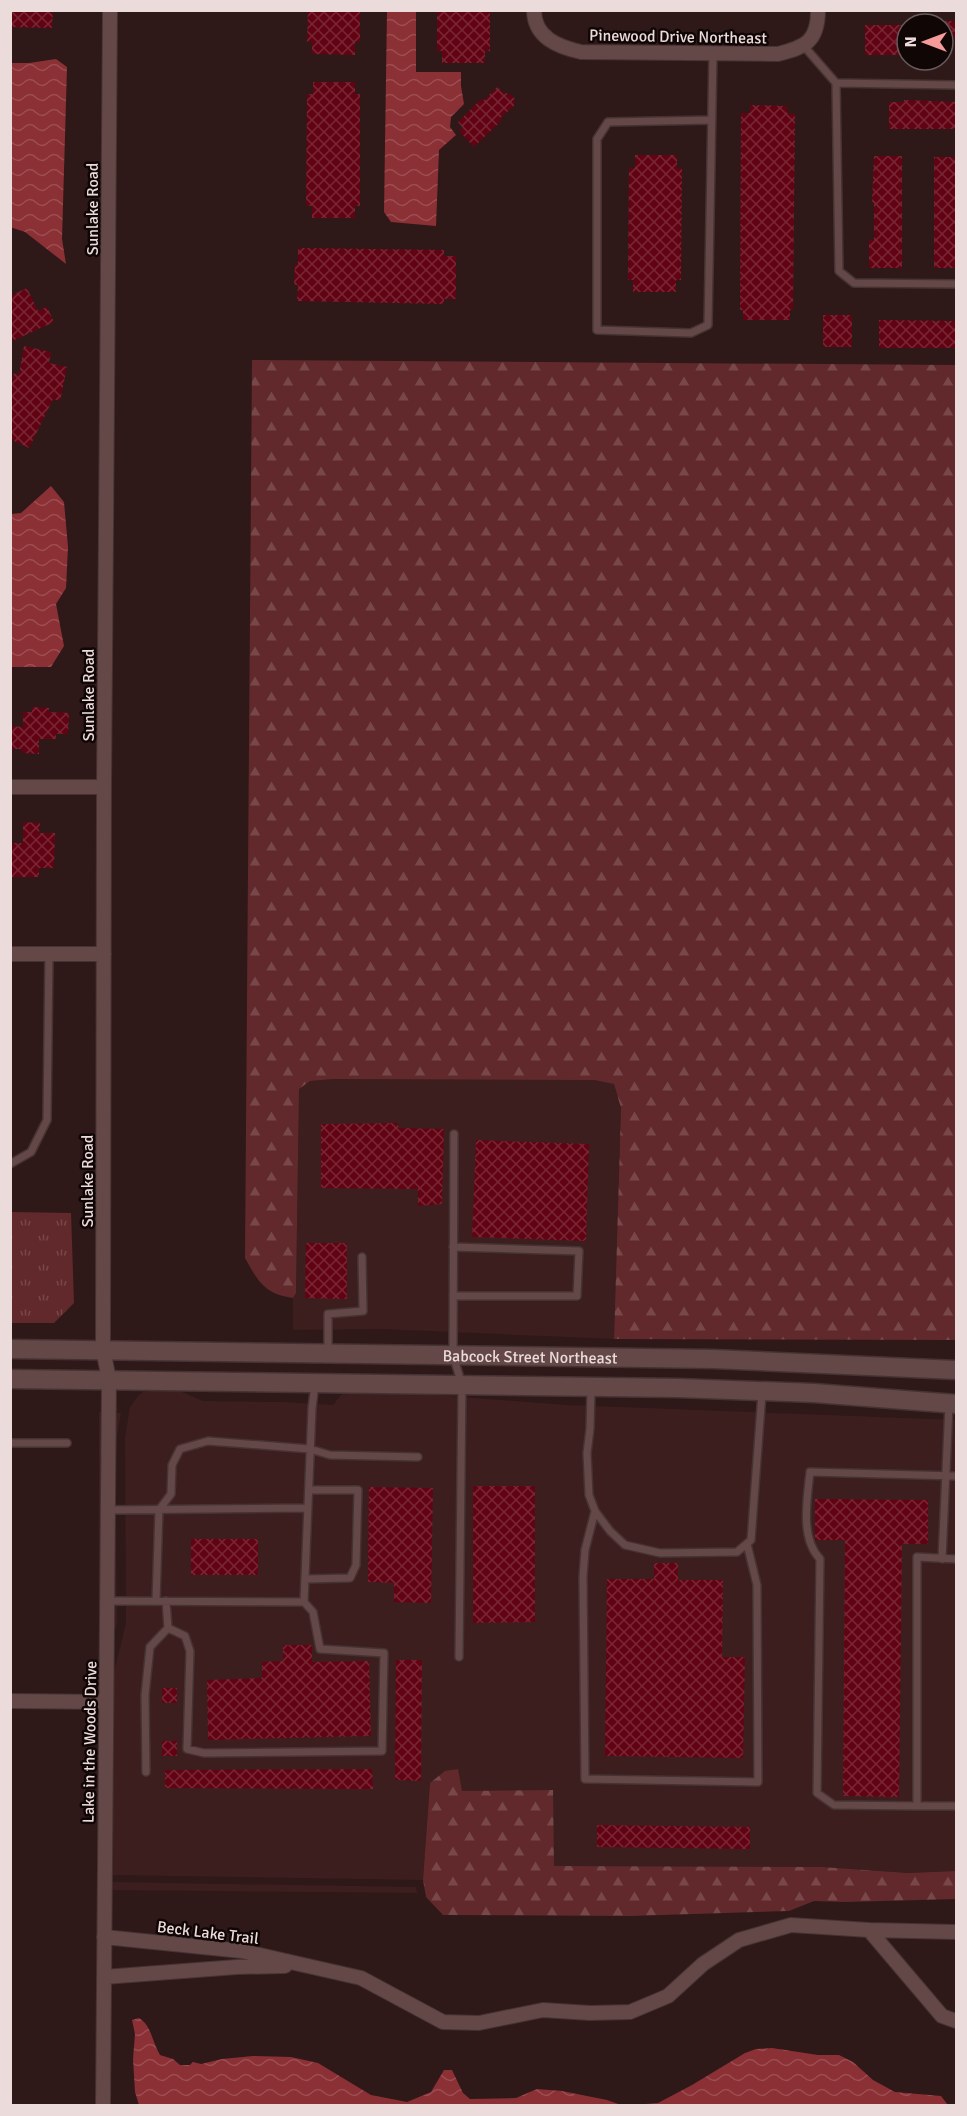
<svg xmlns="http://www.w3.org/2000/svg" width="967" height="2116" font-family="Signika,sans-serif">
	<style>
		.built { fill: #3c1e1e }
		.grass { fill: url(#grass-tufts) }
		.forest { fill: url(#forest-firs) }
		.water { fill: url(#water-waves) }
		.building { fill: url(#building-cross-hatch) }
		.lines { fill: none; stroke-linecap: round; stroke-linejoin: round }
		.lane-casing { stroke: #453333; stroke-width: 10 }
		.street-casing { stroke: #453333; stroke-width: 16 }
		.secondary-casing { stroke: #453333; stroke-width: 21 }
		.lane { stroke: #634847; stroke-width: 7 }
		.street { stroke: #634847; stroke-width: 14 }
		.secondary { stroke: #634847; stroke-width: 18 }
		.labels { text-anchor: middle; stroke-width: 5; stroke-linejoin: round; paint-order: stroke }
		.street-label { font-size: 16px; fill: #ebdbda; stroke: #100606 }
	</style>
	<defs>
		<pattern id="grass-tufts" width="24" height="20" patternUnits="userSpaceOnUse" patternTransform="scale(1.5)"><rect width="24" height="20" fill="#61292b"/><path d="M3 7l-1-3M5 7V3M7 7l1-3M15 17l-1-3M17 17v-4M19 17l1-3" fill="none" stroke="#784749"/></pattern>
		<pattern id="forest-firs" width="22" height="20" patternUnits="userSpaceOnUse" patternTransform="scale(1.5)"><rect width="22" height="20" fill="#61292b"/><path d="M5 1l3.5 6h-7zM16 11l3.5 6h-7z" fill="#784749"/></pattern>
		<pattern id="water-waves" width="16" height="10" patternUnits="userSpaceOnUse" patternTransform="scale(1.5)"><rect width="16" height="10" fill="#8b3035"/><path d="M0 5q4-4 8 0t8 0" fill="none" stroke="#9c4d52"/></pattern>
		<pattern id="building-cross-hatch" width="8" height="8" patternUnits="userSpaceOnUse" patternTransform="scale(1.5)"><rect width="8" height="8" fill="#620314"/><path d="M0 0l8 8M0 8l8-8" fill="none" stroke="#792736"/></pattern>
	</defs>
	<rect width="100%" height="100%" fill="#2f1818"/>
	<path class="built" d="M333,1079L594,1080L614,1084L621,1108L614,1339L380,1329L293,1330V1298L296,1293L299,1088L310,1081Z
		M161,1388L175,1389L203,1401L284,1402L333,1405L341,1395L350,1391L428,1392L435,1395L567,1405L956,1420V1871L908,1873L822,1867L554,1866L462,1791L457,1769L430,1783L423,1880L111,1875L112,1680L126,1623L125,1437L130,1407L138,1396L143,1392Z
		M99,1412L121,1413L117,1436L115,1484L117,1622L104,1680L111,1882L416,1887L417,1893L98,1890Z"/>
	<path class="grass" d="M11,1212L71,1213L74,1303L54,1323H11Z"/>
	<path class="forest" d="M252,360L956,365V1340L614,1339L621,1108L614,1084L594,1080L333,1079L310,1081L299,1089L296,1293L293,1298C264,1294 258,1281 245,1258Z
		M458,1769L462,1791L553,1790L554,1866L822,1867L908,1873L956,1871V1899L845,1902L814,1901L789,1911L630,1916L443,1915L426,1897L423,1880L430,1783L445,1771Z"/>
	<path class="water" d="M387,11H416V72H461V86L464,104L451,117L450,127L456,135L439,150L436,226L391,222L384,212Z
		M56,59L67,67L62,239L66,264L25,232L10,227L11,63H29Z
		M51,486L64,502L68,547L66,588L56,604L64,646L51,667H11V514L21,513Z
		M139,2018C152,2026 152,2042 160,2055L173,2059L180,2065H190L193,2062L201,2064L222,2059L253,2056L291,2057L318,2063L371,2095L407,2102L431,2092L444,2070H452L463,2093L470,2099L516,2098L537,2089L562,2091L607,2100L621,2105H139L135,2092L133,2059L135,2034L132,2020Z
		M772,2048L818,2055H839L853,2062L873,2080L895,2092L941,2096L948,2105H633L658,2103L692,2085L745,2053L756,2049Z"/>
	<path class="building" d="M10,10H53L52,28L10,27Z
		M308,10H360V42H355V55L312,54V42H307Z
		M437,10H490V51H485V63H442V51H437Z
		M943,21H957V38H943Z
		M865,25H907V55H865Z
		M313,82H355V94H360V206H355V218H312V206H306L307,94H313Z
		M497,87L504,93L510,94L515,99L514,106L500,118L502,120L474,147L459,131L463,128L458,122L481,99L483,101Z
		M904,100L957,102V129H889V102H904Z
		M750,105L787,106V113L795,114L793,310H790V320H743V310H740L741,113H750Z
		M635,155H677V168H682L681,280H676V292H633V280H628L629,168H635Z
		M874,156H902V268H869V240H874V203H872Z
		M934,157H957V268H934Z
		M298,248L444,250V256H456V299H444V304L297,301L298,285H294L295,264H298Z
		M27,288L38,311L47,307L54,322L10,342V296Z
		M823,315H852V347H823Z
		M879,320L957,321V348H879Z
		M24,346L51,352L49,363L67,367L60,401L53,399L29,448L10,439V388L14,373L19,374Z
		M32,707L49,708V712L69,713L68,734H56V739H39V754L22,753V749H10V726L23,727V712H32Z
		M23,822L40,823L39,833H55L54,868H39V877H10V843H23Z
		M398,1123V1128L444,1129L442,1204L418,1206V1189L321,1188V1124Z
		M476,1140L589,1144L586,1241L472,1237Z
		M306,1243H347V1299L305,1298Z
		M473,1486H535V1622L473,1623Z
		M369,1487L433,1488L431,1603L394,1602V1583L368,1582Z
		M815,1499L928,1500V1544H902L899,1797L843,1796L845,1540H815Z
		M191,1539H258V1575H191Z
		M654,1563H678V1580H723L722,1657H745L743,1758L605,1756L607,1579H654Z
		M283,1645H312V1662L369,1661L371,1736L208,1740L207,1680L262,1678V1662L283,1661Z
		M396,1660H422L421,1781L395,1780Z
		M162,1688H177V1703H162Z
		M162,1741H177V1756H162Z
		M372,1769L373,1789L165,1788V1770Z
		M597,1825L750,1827V1849L597,1847Z"/>
	<g class="lines">
		<defs>
			<path id="lane" d="M803,45L836,83L839,271L854,283L956,284
				M836,83L956,85
				M712,120L608,122L597,139V330L691,333L708,325L713,53
				M454,1134L453,1355L462,1385L459,1657
				M10,1164L31,1152L47,1120L49,954
				M453,1296H577L579,1251L453,1247
				M328,1353V1314L363,1311L362,1257
				M591,1389L590,1429L587,1453L589,1495L595,1511L610,1531L625,1545L660,1553L737,1552L751,1540L762,1393
				M10,1443H67
				M107,1510L308,1508
				M595,1511L585,1550L583,1577L585,1779L758,1782L757,1585L747,1544
				M942,1559L949,1404
				M956,1559L917,1557V1806H956
				M305,1579L350,1578L356,1565L358,1490H309
				M107,1601L304,1602L312,1408L315,1384
				M156,1601L159,1510L171,1494L172,1465L180,1449L208,1441L310,1449L330,1455L418,1457
				M166,1601L168,1628L185,1636L190,1651L187,1749L204,1753L382,1751L384,1653L320,1649L313,1612L304,1602
				M146,1772L145,1695L150,1647L168,1628
				M917,1806L834,1805L817,1793L820,1559C800,1538 807,1500 810,1472L956,1476"/>
			<path id="street" d="M534,10C534,38 559,47 581,52L778,54C805,47 818,42 818,10
				M10,787H104
				M10,954H104
				M10,1701L106,1702
				M869,1930L942,2016L956,2021
				M104,1937L242,1951L308,1966L361,1978L443,2022L479,2023L543,2010L590,2013L630,2012L668,1996L703,1964L739,1940L791,1925L869,1930L956,1932
				M104,1977L237,1967L285,1966
				M103,2106L109,1379L103,1350L104,787L110,10"/>
			<g id="secondary">
				<path id="s1" d="M10,1349L713,1359L956,1370"/>
				<path d="M10,1379L678,1388L814,1393L956,1404"/>
			</g>
		</defs>
		<use href="#lane" class="lane-casing"/>
		<use href="#street" class="street-casing"/>
		<use href="#secondary" class="secondary-casing"/>
		<use href="#lane" class="lane"/>
		<use href="#street" class="street"/>
		<use href="#secondary" class="secondary"/>
	</g>
	<g class="labels">
		<g class="street-label">
			<text transform="translate(678 36) rotate(1)" y="6">Pinewood Drive Northeast</text>
			<text transform="translate(92 209) rotate(-90)" y="6">Sunlake Road</text>
			<text transform="translate(88 695) rotate(-90)" y="6">Sunlake Road</text>
			<text transform="translate(87 1181) rotate(-90)" y="6">Sunlake Road</text>
			<text dy="6" stroke="none"><textPath href="#s1" startOffset="520">Babcock Street Northeast</textPath></text>
			<text transform="translate(89 1742) rotate(-89)" y="6">Lake in the Woods Drive</text>
			<text transform="translate(208 1932) rotate(7)" y="6">Beck Lake Trail</text>
		</g>
	</g>
	<rect width="967" height="2116" fill="none" stroke="#ebdbda" stroke-width="24"/>
	<g transform="translate(925 42) rotate(270)"><circle r="28" fill="#100606" stroke="#685b5b" stroke-width="1.5"/>
	<path d="M0-4.5L10 22L0 15L-10 22Z" fill="#f59b9a"/>
	<text y="-9" font-size="16" font-weight="bold" text-anchor="middle" fill="#ebdbda">N</text>
	</g>
</svg>
